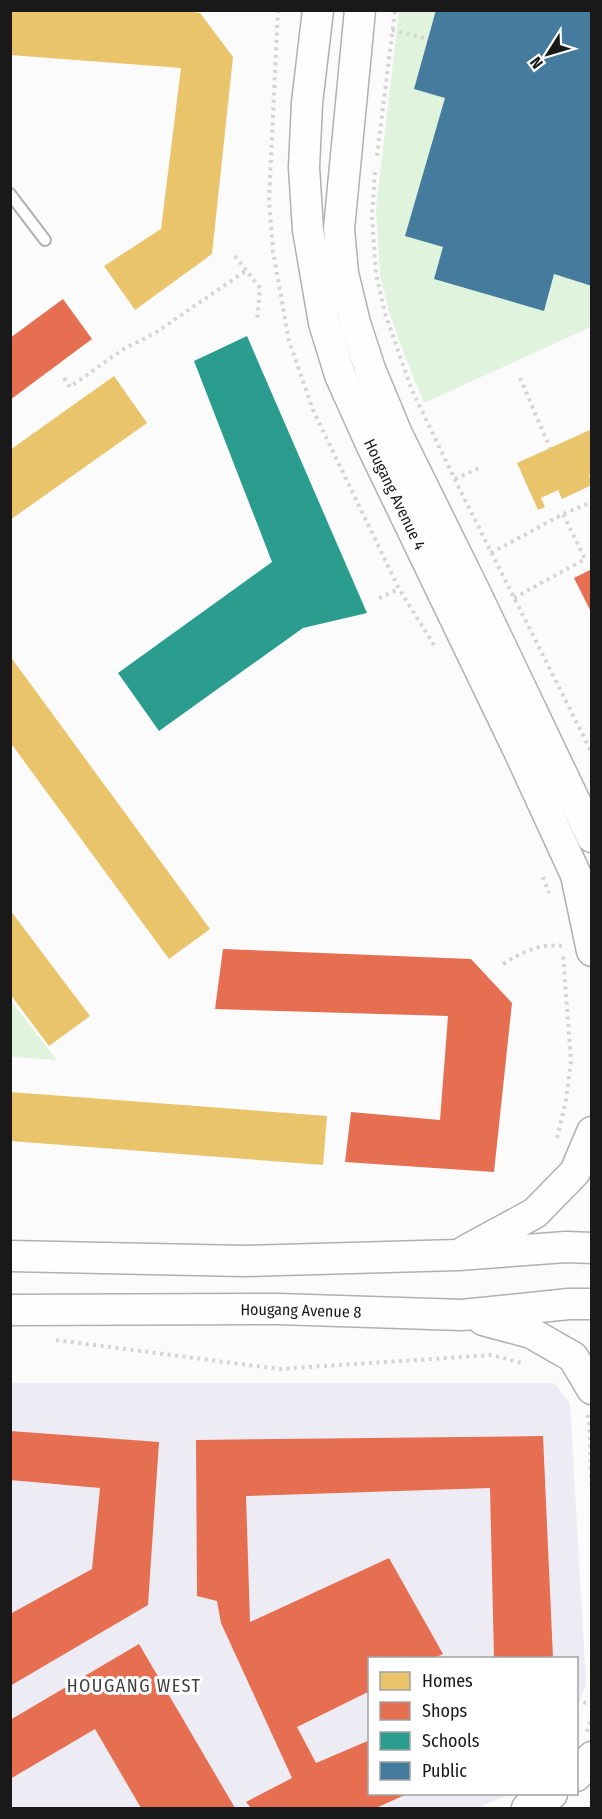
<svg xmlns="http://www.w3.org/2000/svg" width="602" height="1819" font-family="'Fira Sans Condensed',sans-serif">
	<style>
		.commercial { fill: #edebf3 }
		.green { fill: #e0f3dd }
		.homes { fill: #e9c46a }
		.shops { fill: #e76f51 }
		.schools { fill: #2a9d8f }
		.public { fill: #457b9d }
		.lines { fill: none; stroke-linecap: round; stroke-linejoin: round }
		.lane-casing { stroke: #b0b0b0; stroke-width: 14 }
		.secondary-casing { stroke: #b0b0b0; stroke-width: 33 }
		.path { stroke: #d4d4d4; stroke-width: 4; stroke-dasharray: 3 4.5; stroke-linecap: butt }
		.lane { stroke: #fefeff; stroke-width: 10 }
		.secondary { stroke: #fefeff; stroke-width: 30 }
		.labels { text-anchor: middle; stroke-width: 6; stroke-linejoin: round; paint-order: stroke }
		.street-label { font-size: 16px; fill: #19191a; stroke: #fff }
		.neighbourhood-label { font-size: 18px; letter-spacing: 1.5px; fill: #3f3f40; stroke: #fff }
	</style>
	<rect width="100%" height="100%" fill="#fbfbfc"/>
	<path class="commercial" d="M10,1383H554L570,1403L586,1684L577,1708L576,1658H370V1794H510L478,1808H11Z"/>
	<path class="green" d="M399,11H591V327L424,403L404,354L389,312L380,275L376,208Z
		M10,1001H11L57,1060L12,1057Z"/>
	<path class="homes" d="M10,10H179L200,13L233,57L212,254L135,310L104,266L161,229L181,68L10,55Z
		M114,376L147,423L10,520V450Z
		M592,429V474L589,475L592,485L562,499L558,490L541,498L545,507L538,510L517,463Z
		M10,656L210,929L169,959L10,742Z
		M10,910L90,1016L49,1046L10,994Z
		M10,1092L327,1116L323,1165L10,1141Z"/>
	<path class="shops" d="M63,299L92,339L10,400V338Z
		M592,569V614L574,578Z
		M223,949L471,959L512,1003L494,1172L345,1162L351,1112L440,1120L448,1016L215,1009Z
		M10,1431L159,1442L148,1605L10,1686V1614L92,1569L100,1488L10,1480Z
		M543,1436L553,1658H494L490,1488L246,1496L250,1622L389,1558L443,1654L434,1658H370V1691L297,1727L316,1763L370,1740V1794H407L376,1808H251L246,1802L292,1778L221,1623L217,1601L197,1596L196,1440Z
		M139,1644L235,1808H141L95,1729L10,1779V1720Z"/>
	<path class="schools" d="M247,336L367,613L303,628L159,731L118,673L272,562L194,361Z"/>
	<path class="public" d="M436,10H592V286L554,274L544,311L434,279L443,247L405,236L445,98L414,89Z"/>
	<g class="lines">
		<defs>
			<path id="lane" d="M10,194L45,240"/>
			<g id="secondary">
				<path id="s1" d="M318,10L307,103L304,167L308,230L324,323L340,375L371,444L518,749L576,875L592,951"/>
				<path d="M360,10L339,229L343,273L355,323L370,369L397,434L474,590L592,837"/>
				<path d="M465,1251L535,1213L575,1172L592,1132"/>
				<path d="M10,1256L244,1261L458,1255L566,1247L592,1248"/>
				<path id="s2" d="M10,1310L278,1309L462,1315L569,1304H592"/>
				<path d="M483,1320L531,1333L573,1357L592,1389"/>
				<path d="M576,1776L592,1757"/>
				<path d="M527,1808L552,1794"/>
			</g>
		</defs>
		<use href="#lane" class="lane-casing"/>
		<use href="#secondary" class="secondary-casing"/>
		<path class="path" d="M278,10L269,200L273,251L289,341L313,410L399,589L434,645
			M392,30L428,39
			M377,156L395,10
			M375,172L372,216L376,274L385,313L411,388L460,490L592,753
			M235,256L260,288L257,322
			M64,378L70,387L122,350L155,333L247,270
			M520,378L550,448
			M455,479L479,468
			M491,553L563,514L592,502
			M379,598L399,589
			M514,598L585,559L563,514
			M543,877L549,893
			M503,964C523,952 539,943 563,946
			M557,1138L566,1100L571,1061L563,955
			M56,1340L279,1369L492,1355L525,1364
			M587,1415L589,1419L592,1501
			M576,1700L592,1705
			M587,1732L592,1718"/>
		<use href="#lane" class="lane"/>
		<use href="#secondary" class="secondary"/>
	</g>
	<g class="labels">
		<g class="street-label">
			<text dy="6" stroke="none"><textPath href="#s1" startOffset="501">Hougang Avenue 4</textPath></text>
			<text dy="6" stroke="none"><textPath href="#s2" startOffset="291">Hougang Avenue 8</textPath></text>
		</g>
		<g class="neighbourhood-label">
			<text x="134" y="1692">HOUGANG WEST</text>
		</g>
	</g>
	<rect width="602" height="1819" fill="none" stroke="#19191a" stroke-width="24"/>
	<rect x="368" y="1657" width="210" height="138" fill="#ffffff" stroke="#a3a3a3" stroke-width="1.5"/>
	<rect x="380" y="1672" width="30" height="18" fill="#e9c46a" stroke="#a3a3a3" stroke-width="1.5"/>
	<text x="422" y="1687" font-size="18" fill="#19191a">Homes</text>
	<rect x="380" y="1702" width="30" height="18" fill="#e76f51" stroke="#a3a3a3" stroke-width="1.5"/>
	<text x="422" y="1717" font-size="18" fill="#19191a">Shops</text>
	<rect x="380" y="1732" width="30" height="18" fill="#2a9d8f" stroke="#a3a3a3" stroke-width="1.5"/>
	<text x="422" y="1747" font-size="18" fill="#19191a">Schools</text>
	<rect x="380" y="1762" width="30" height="18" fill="#457b9d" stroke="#a3a3a3" stroke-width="1.5"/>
	<text x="422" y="1777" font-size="18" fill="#19191a">Public</text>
	<g transform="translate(548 54) rotate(233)" stroke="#ffffff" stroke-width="4.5" paint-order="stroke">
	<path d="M0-4.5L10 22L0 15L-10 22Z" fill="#19191a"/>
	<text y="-9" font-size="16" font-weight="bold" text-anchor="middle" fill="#19191a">N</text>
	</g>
</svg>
